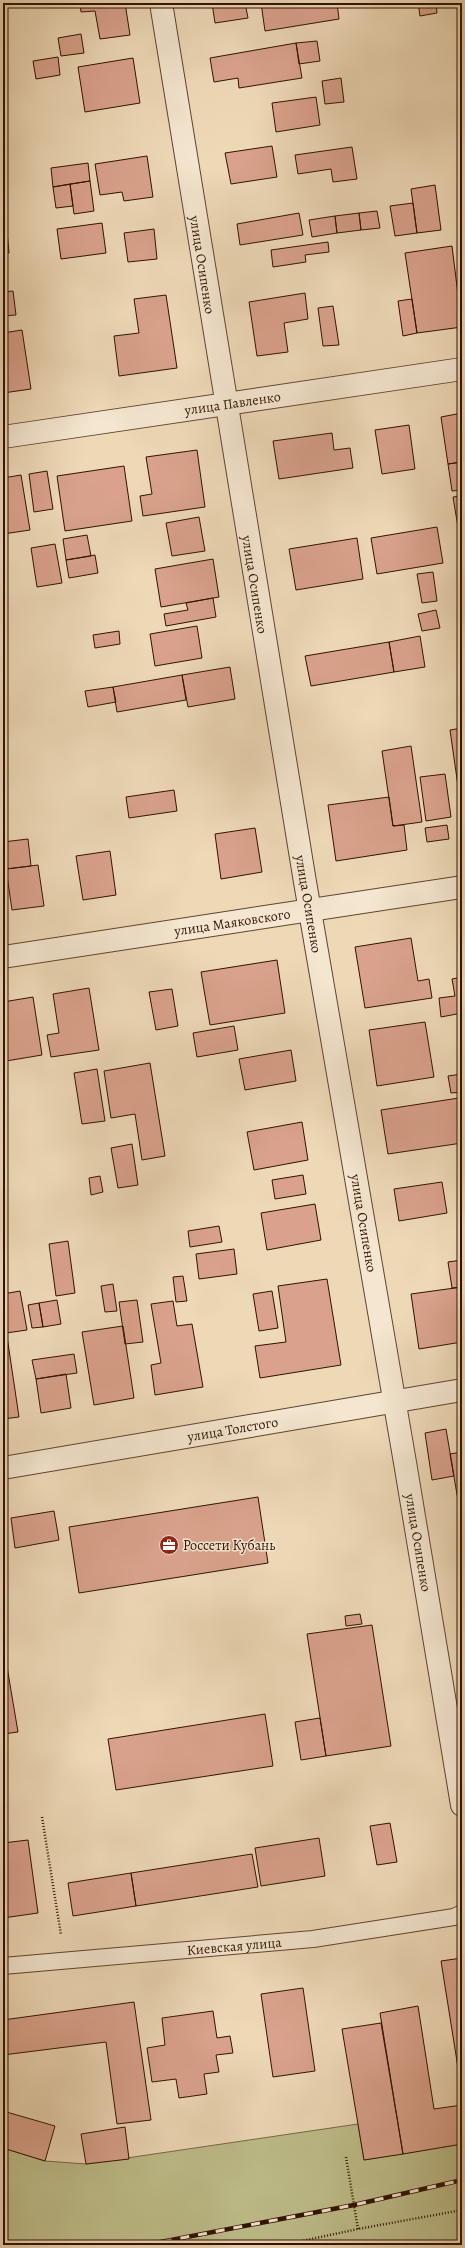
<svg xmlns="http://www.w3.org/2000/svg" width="465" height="2248" font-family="Alegreya,serif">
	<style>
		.green { fill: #bebe8b; stroke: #786846 }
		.building { fill: #daa28c; stroke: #311200 }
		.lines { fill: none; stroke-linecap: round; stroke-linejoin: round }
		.service-casing { stroke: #60442e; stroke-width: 18 }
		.minor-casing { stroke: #60442e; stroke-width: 24 }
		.tertiary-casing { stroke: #60442e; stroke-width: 24 }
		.path { stroke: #311200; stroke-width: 2.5; stroke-dasharray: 1 2; stroke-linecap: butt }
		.service { stroke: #f4e6d0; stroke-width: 16 }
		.minor { stroke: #f4e6d0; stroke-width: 22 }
		.tertiary { stroke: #f4e6d0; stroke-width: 22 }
		.rail-casing { stroke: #311200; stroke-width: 4.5 }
		.rail { stroke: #f4e6d0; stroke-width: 3; stroke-dasharray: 9; stroke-linecap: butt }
		.labels { text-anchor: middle; stroke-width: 3; stroke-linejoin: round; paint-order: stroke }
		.street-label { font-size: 14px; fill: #311200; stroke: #f4e6d0 }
		.poi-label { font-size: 14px; fill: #311200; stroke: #f4e6d0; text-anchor: start }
	</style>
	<rect width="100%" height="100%" fill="#eed9b7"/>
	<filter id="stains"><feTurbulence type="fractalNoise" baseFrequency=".005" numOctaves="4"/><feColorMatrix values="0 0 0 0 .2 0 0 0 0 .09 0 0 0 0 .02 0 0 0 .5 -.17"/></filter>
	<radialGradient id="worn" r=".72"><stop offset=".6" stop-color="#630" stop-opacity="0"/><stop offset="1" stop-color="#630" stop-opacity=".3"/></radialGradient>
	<path class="green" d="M358,2124L364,2160L462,2144V2245H3V2148L45,2161L86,2164Z"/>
	<path class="building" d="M80,3H125L130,35L100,39L95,11L81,12Z
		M212,3H245L248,18L215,23Z
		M261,3H337L339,19L265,31Z
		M418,3H436L437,13L420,16Z
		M81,34L84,53L61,56L58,38Z
		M317,41L320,61L299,64L296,43Z
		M296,43L302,78L239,88L238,78L214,82L210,58Z
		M58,57L60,75L36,79L33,61Z
		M133,58L140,103L85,112L78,67Z
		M341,78L344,102L325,104L322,81Z
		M316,97L320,125L276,132L272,103Z
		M272,146L277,177L231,184L225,153Z
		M352,147L357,179L333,182L331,169L298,174L295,155Z
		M147,156L153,197L124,201L122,192L100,195L95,164Z
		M88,163L90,181L53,187L51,168Z
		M90,181L94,211L74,214L70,184Z
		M70,184L73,206L56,208L53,187Z
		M435,185L441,230L417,233L411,189Z
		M413,203L417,233L395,236L390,206Z
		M377,211L380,228L361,230L359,213Z
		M299,213L303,235L240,245L237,224Z
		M359,213L361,230L337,233L335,216Z
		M335,216L337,233L312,237L309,220Z
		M6,221L9,253H3V222Z
		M102,223L106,253L61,259L57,229Z
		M154,229L157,259L128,262L124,233Z
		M328,242L329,252L305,255L306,262L273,267L271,250Z
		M452,246L462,327L417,333L405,253Z
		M13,291L16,315L3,316V292Z
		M305,293L308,319L284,323L288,352L257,356L249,302Z
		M166,295L177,368L119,376L114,336L139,333L134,299Z
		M412,299L417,333L403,336L398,301Z
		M333,306L339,345L323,346L318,308Z
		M22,330L31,389L3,393V333Z
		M462,413V462L448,464L441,417Z
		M409,425L415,469L382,474L375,430Z
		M332,433L334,450L350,448L353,468L279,479L273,441Z
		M197,450L205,507L143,516L140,496L152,494L146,457Z
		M462,462V490L452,491L448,464Z
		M124,466L132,521L65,531L57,476Z
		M47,471L53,509L34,512L29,474Z
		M21,475L30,530L3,534V478Z
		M462,496V545H461L453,497Z
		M199,517L205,551L172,556L166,523Z
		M437,527L443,563L377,574L371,538Z
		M87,535L91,556L66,560L63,539Z
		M357,538L363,579L296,590L289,549Z
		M55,544L62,583L37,587L31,548Z
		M95,555L98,573L69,578L66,560Z
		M213,559L219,597L161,607L155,569Z
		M433,572L437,601L422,603L417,574Z
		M213,598L216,617L166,626L164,614L188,610L186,603Z
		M436,610L440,628L422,631L418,614Z
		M197,626L202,658L155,666L150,634Z
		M119,631L120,644L95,648L93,635Z
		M420,636L425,667L394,672L389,642Z
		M389,642L394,672L311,686L305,656Z
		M230,667L235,699L188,707L182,675Z
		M182,675L186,700L117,712L113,687Z
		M113,687L116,702L88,707L85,691Z
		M462,728V785L458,786L450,730Z
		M411,746L422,822L393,826L382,751Z
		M445,774L451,817L426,821L420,777Z
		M174,790L177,811L129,818L126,797Z
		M389,797L393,826L404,825L407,850L336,861L328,805Z
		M447,825L449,839L427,842L425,828Z
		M255,828L262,872L221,879L215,834Z
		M28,839L31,866L6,869L3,842Z
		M110,851L116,895L83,900L76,856Z
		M38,865L44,906L12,910L6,869Z
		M411,938L418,981L429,979L432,998L365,1008L355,947Z
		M277,960L285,1013L210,1025L201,972Z
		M462,977V1013L441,1017L439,998L455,996L452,979Z
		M89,988L99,1050L51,1057L47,1035L59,1033L53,994Z
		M172,989L178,1026L156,1030L149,992Z
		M33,997L42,1055L6,1061L3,1043V1002Z
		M425,1022L434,1077L377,1086L369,1030Z
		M234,1026L238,1050L197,1057L193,1033Z
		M291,1050L296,1081L245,1090L239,1059Z
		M150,1063L165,1156L142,1160L135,1114L111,1118L104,1071Z
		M97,1069L105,1121L82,1124L74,1073Z
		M462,1074V1092L451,1093L448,1076Z
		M459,1098L462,1116V1143L388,1154L381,1110Z
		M302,1122L308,1160L254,1170L247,1132Z
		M132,1144L138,1185L118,1188L111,1148Z
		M303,1175L306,1194L275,1199L272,1180Z
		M100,1176L103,1192L91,1195L89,1178Z
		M442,1182L447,1213L399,1221L394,1189Z
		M315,1204L321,1240L267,1250L261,1213Z
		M219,1226L222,1242L190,1247L188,1231Z
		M68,1241L75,1293L56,1296L49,1244Z
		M234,1249L237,1274L199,1279L196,1254Z
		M462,1260V1287L452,1288L448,1262Z
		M183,1276L187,1301L176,1302L173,1277Z
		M327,1279L341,1365L260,1378L255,1346L286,1342L278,1286Z
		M113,1284L117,1311L105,1312L101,1286Z
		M462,1287V1342L419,1349L411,1294Z
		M20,1291L27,1330L6,1333L3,1313V1294Z
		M272,1291L278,1328L259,1331L253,1294Z
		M57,1300L61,1324L43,1327L39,1303Z
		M137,1300L143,1342L125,1344L119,1302Z
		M173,1301L177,1326L192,1324L203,1387L155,1395L151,1365L161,1363L151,1304Z
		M39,1303L43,1327L32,1328L28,1305Z
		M5,1323L19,1417L3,1419V1324Z
		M123,1326L134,1398L94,1405L82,1332Z
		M74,1354L77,1373L36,1379L32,1360Z
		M66,1374L71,1408L41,1413L36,1379Z
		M446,1429L454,1476L432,1480L425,1433Z
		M462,1452V1505L459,1506L450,1454Z
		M258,1497L268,1563L79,1593L69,1527Z
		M54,1511L59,1540L15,1548L11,1518Z
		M360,1614L362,1624L346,1626L345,1616Z
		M372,1625L391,1746L326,1756L307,1634Z
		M3,1643L18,1732L3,1734Z
		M265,1714L273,1766L116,1790L108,1739Z
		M320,1718L326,1756L301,1760L295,1722Z
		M390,1823L397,1862L377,1865L370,1826Z
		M319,1838L325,1876L261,1886L255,1848Z
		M28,1840L38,1913L3,1918V1843Z
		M252,1854L258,1887L136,1906L131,1873Z
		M131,1873L136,1906L73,1916L68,1883Z
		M462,1958V2074H459L441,1961Z
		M303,1988L315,2071L273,2077L261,1994Z
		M134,2002L151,2120L117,2124L106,2042L3,2055V2020Z
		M418,2006L434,2109L462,2105V2144L403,2154L380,2013Z
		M213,2011L217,2038L230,2036L233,2053L216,2055L219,2072L204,2074L207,2094L179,2098L176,2079L152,2082L147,2048L165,2045L162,2018Z
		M381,2023L403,2154L364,2160L342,2029Z
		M3,2111L55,2126L45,2161L3,2148Z
		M125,2127L129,2159L86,2164L81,2134Z"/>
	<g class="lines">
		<defs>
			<g id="service">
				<path id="s1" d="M3,1966L313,1939L454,1917L462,1913"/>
			</g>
			<g id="minor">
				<path id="s2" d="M161,3C207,296 255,589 305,882C358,1189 412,1497 462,1805"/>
				<path id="s3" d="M3,437L462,369"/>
				<path id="s4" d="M3,1468L462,1390"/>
			</g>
			<g id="tertiary">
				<path id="s5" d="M3,957L462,887"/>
			</g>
		</defs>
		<use href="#service" class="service-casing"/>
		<use href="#minor" class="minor-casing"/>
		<use href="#tertiary" class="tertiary-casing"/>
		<path class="path" d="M42,1817L61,1935
			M346,2157L358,2229
			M283,2245L358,2229L462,2210"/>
		<use href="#service" class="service"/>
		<use href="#minor" class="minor"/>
		<use href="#tertiary" class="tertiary"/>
		<defs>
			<path id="rail" d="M145,2245L354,2205L462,2180"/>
		</defs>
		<use href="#rail" class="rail-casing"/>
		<use href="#rail" class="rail"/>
	</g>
	<defs>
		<symbol id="office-disc" viewBox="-11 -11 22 22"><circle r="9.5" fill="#8f2418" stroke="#f4e6d0"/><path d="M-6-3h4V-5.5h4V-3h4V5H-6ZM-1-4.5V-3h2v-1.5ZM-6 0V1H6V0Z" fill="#fff"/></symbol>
	</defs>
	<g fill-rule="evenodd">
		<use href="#office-disc" x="158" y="1534" width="22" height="22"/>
	</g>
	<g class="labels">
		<g class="street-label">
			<text dy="5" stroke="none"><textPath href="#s2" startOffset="265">улица Осипенко</textPath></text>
			<text dy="5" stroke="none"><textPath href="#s3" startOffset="232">улица Павленко</textPath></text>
			<text dy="5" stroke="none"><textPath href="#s2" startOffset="589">улица Осипенко</textPath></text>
			<text dy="5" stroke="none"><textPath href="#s2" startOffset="913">улица Осипенко</textPath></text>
			<text dy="5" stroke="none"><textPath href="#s5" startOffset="232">улица Маяковского</textPath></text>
			<text dy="5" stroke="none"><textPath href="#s2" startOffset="1237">улица Осипенко</textPath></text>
			<text dy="5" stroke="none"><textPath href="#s4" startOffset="233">улица Толстого</textPath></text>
			<text dy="5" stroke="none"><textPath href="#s2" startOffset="1561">улица Осипенко</textPath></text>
			<text dy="5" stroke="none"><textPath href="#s1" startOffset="232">Киевская улица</textPath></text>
		</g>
		<g class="poi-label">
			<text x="183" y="1550">Россети Кубань</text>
		</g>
	</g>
	<rect width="465" height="2248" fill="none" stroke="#eed9b7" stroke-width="16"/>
	<rect x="4" y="4" width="457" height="2240" fill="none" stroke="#311200" stroke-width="2"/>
	<rect x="8" y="8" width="449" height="2232" fill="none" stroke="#311200"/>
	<rect width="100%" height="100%" filter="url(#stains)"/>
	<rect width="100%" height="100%" fill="url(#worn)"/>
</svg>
